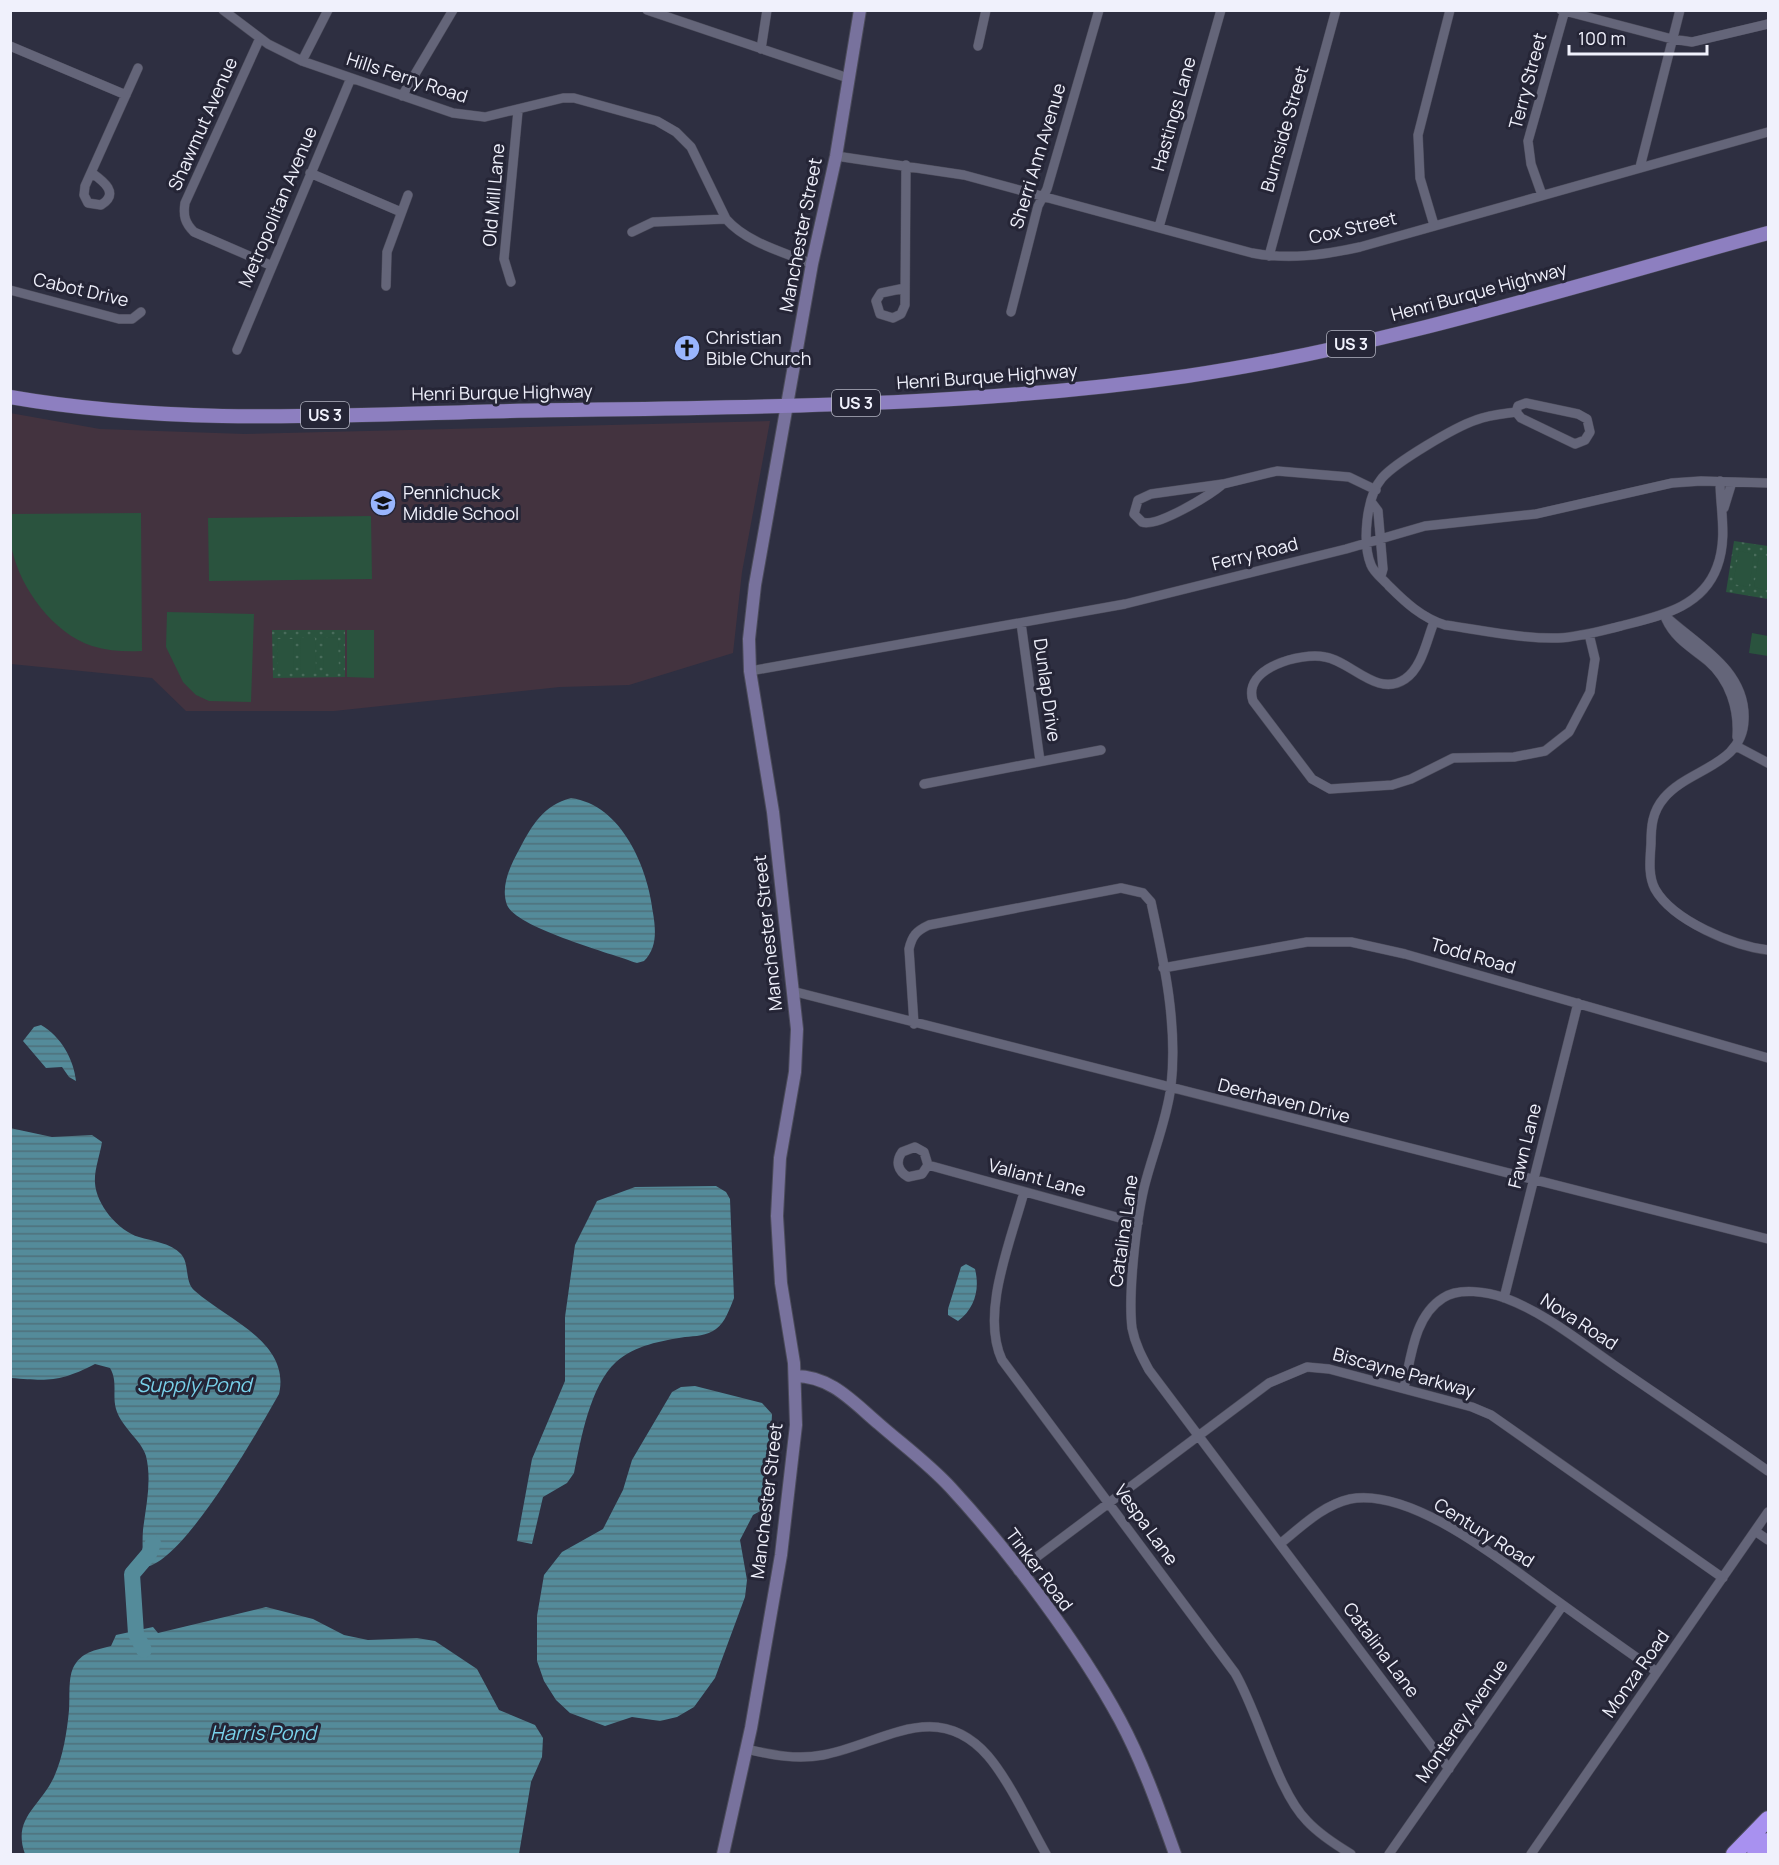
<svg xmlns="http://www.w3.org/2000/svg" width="1779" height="1865" font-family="Manrope,sans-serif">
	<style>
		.education { fill: #43333f }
		.park { fill: url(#park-dots) }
		.pitch { fill: #2a533e }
		.water { fill: url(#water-rules) }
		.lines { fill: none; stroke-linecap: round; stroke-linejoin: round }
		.river { stroke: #548b9a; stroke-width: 16 }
		.street-casing { stroke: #4b4b5a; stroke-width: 10 }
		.secondary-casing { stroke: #4b4b5a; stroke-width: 14 }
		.primary-casing { stroke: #4b4b5a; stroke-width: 15 }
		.highway-casing { stroke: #4b4b5a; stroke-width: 18 }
		.street { stroke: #646579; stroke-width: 9 }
		.secondary { stroke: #78729d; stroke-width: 12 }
		.primary { stroke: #8d7fc0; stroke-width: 14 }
		.highway { stroke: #a891f0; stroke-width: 16 }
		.labels { text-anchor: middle; stroke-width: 6; stroke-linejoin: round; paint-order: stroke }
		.shield { fill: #252536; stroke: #b3b4c1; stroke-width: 1.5 }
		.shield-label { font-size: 16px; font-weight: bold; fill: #f0f1fc }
		.street-label { font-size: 18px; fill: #f0f1fc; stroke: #252536 }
		.poi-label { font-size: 18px; fill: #f0f1fc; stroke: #252536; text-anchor: start }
		.water-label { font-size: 20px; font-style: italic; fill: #79d2eb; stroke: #252536 }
	</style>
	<defs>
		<pattern id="park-dots" width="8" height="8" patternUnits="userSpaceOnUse" patternTransform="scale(1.5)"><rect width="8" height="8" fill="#2a533e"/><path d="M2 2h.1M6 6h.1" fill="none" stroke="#496c5b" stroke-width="1.8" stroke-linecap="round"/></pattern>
		<pattern id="water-rules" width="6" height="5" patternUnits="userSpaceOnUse" patternTransform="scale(1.5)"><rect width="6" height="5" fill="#548b9a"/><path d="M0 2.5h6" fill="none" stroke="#4f707b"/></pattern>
	</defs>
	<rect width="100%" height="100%" fill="#2e2f41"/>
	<path class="education" d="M10,413L100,429L245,434L770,421L742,572L733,653L629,685L560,687L334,711H186L152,678L11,664Z"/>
	<path class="park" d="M1734,541L1768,546V599L1726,592Z
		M272,630H345V677L273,678Z"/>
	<path class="pitch" d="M141,513L142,651C125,652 109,651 92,646C53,633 21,589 12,550C9,539 10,526 11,514Z
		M371,516L372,579L209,581L208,518Z
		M1739,551L1754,554L1749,587L1733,584Z
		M1759,555L1768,556V590L1754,587Z
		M167,612L254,614L251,702L209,701L196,695L183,682L166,647Z
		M347,630H374V678L347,677Z
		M1752,633L1768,636V656L1749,653Z
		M338,637L339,671H324L323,638Z
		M300,638H315L316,671H301Z
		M277,639H293L294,672H278Z"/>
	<path class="water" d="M571,798C622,805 648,868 653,913C656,931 657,948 644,961L637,963C611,953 517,928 507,905C500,886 511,864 520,848C532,825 544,805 571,798Z
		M41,1025C61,1036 74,1060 76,1081L69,1077L62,1067L46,1068L23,1041L34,1027Z
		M10,1128L52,1137L92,1135L102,1142C100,1155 94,1170 95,1183C96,1204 118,1231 139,1237C152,1241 171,1243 181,1254C190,1264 184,1282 195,1291C226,1319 291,1342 279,1394C260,1427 181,1568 143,1567C143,1555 142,1542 143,1530C146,1505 152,1481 146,1456C142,1441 121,1427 116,1409C112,1395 118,1381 110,1368L95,1364C60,1382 49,1381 11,1378Z
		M716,1186L726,1192L730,1199L734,1298C730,1308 725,1323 716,1329C707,1336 695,1336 685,1337C661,1341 635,1345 616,1362C590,1386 581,1439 574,1473L567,1483L543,1497L532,1544L517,1541L532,1459L565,1381V1317L575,1245L597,1201L635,1187Z
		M966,1264L975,1269C980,1289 975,1308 958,1321L948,1315V1309L961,1267Z
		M695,1386L762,1403L772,1414L768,1496L764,1509L753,1515L740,1540L747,1580L745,1597L715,1678L694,1707L677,1717L660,1721L632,1717L605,1726L570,1713L556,1700L544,1681L537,1661V1616L544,1575L562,1552L603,1529L623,1490L632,1460L672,1392L681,1387Z
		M266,1607L313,1619L344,1635L368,1640L417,1638L435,1641L477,1669L499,1710L535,1725L543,1738L542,1757L531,1782L519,1854H25C12,1818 40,1807 54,1777C63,1757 67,1732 69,1710C70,1697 68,1679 73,1668C81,1652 95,1650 111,1646L116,1635L153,1627L158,1633Z"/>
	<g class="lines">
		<path class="river" d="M144,1650L136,1634L132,1574L149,1554L153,1543"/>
		<defs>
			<path id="street" d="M223,10L268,44L302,61L453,113L485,117L563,98H574L657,121L676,132L691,147L726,219C747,243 784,252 812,264
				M647,10L848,78
				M1561,10L1672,39L1692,42L1768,24
				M260,38L185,203C183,216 185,223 194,232L270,265
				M10,46L126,95
				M978,46L986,10
				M761,49L767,10
				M302,61L328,10
				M402,96L453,10
				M836,156L964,175L1252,253C1289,260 1324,255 1360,247L1768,132
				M1640,167L1680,10
				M92,173C103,181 120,193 101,205L88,203L84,195L85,186L138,68
				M310,173L401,212
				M1542,195L1531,164L1528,141L1565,10
				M1434,225L1420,178L1418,135L1450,10
				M1159,227L1221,10
				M632,232L653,222L726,219
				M1269,256L1336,10
				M511,282L504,259L518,111
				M386,286L387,252L408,195
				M905,288L881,293L876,301L880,314L893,318L901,314L905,305L906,165
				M10,290L119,319H132L141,312
				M1011,312L1038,206L1047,189L1099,10
				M237,350L351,78
				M1516,412L1518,406L1526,403L1578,414L1587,419L1590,432L1585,440L1575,444L1521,418L1516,412C1502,414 1489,415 1476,420C1455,427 1396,462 1382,478C1366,497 1362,543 1371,565C1374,573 1384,580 1389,586C1405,602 1422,618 1445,625C1482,630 1521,639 1558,638C1580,637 1600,631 1621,626C1659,616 1702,608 1717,567C1728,538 1720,509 1720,481
				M1223,484C1210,495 1157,528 1142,522L1134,514L1138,500L1151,494L1223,484L1277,471L1349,477L1376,490
				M1372,503L1378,511L1383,569L1381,576
				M1724,508L1732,482
				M1664,615C1695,644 1746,669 1744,719C1743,766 1689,768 1664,798C1652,812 1651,827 1651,844C1650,859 1648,876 1655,889C1673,921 1734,946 1768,950
				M1666,619C1675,639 1692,648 1708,661C1730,680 1739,709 1737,737
				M1434,622C1427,639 1422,668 1405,679C1377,698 1351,661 1325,657C1301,652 1242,668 1253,701L1312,779L1330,789L1392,785L1411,779L1453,758L1514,757L1545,751L1569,732L1590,692L1595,659L1589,634
				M1021,623L1040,761
				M750,671L1125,604L1346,549L1425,526L1536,514L1672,483L1701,481L1768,483
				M1736,746L1768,763
				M924,784L1101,750
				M1163,968L1307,942H1351L1405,954L1768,1058
				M792,991L1768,1239
				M914,1024L909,949C912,936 916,931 929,925L1121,888L1143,893L1151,902C1164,962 1178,1025 1171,1086C1167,1120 1152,1155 1144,1188C1136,1222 1128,1294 1132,1328C1135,1344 1142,1357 1149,1370L1449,1769
				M928,1165L924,1152L915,1147L902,1152C895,1162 898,1171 908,1177L922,1174L928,1165L1138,1223
				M1024,1192C1011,1241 980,1313 1002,1360L1235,1673C1259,1714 1277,1791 1307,1821C1320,1835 1336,1845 1351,1854
				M1504,1298L1578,1003
				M1404,1388C1411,1358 1414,1316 1443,1298C1459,1287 1488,1292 1505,1298C1545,1313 1579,1341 1614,1365C1665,1400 1717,1435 1768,1471
				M1755,1531L1768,1540
				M1281,1543C1301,1527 1323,1505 1350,1499C1413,1487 1507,1565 1556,1600C1589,1624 1623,1648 1657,1672
				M1018,1571L1269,1383L1307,1367L1329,1369L1472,1407L1491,1415L1723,1578
				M746,1749C772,1755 797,1760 823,1755C882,1744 936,1697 988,1756C1010,1782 1029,1824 1046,1854
				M1389,1854L1563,1605
				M1531,1854L1768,1512"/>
			<path id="secondary" d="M795,1376C831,1376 853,1402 879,1424C903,1445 929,1464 951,1488C1009,1551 1079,1644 1120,1720C1143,1763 1159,1809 1175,1854
				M723,1854L751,1728L781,1555L796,1425L794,1363L781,1283L777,1216L780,1158L795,1072L797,1029L773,812L750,671L749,639L755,585L812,264L836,156L860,10"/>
			<path id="primary" d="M10,397C176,426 343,415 510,411C736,407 963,408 1187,376C1384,347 1577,285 1768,233"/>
			<path id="highway" d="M1734,1854L1768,1819
				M1755,1854L1768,1841"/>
		</defs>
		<use href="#street" class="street-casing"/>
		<use href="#secondary" class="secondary-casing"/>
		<use href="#primary" class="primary-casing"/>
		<use href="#highway" class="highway-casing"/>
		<use href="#street" class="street"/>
		<use href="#secondary" class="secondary"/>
		<use href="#primary" class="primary"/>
		<use href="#highway" class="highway"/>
	</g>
	<defs>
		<symbol id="church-disc" viewBox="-11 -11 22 22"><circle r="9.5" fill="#99b5fd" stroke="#252536"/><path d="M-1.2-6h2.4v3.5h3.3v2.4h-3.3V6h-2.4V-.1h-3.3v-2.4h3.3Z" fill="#111"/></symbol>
		<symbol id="school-disc" viewBox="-11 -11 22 22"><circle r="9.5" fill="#99b5fd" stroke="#252536"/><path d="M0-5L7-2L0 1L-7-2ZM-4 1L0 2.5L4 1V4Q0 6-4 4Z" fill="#111"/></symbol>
	</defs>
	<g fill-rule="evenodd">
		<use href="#church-disc" x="672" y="333" width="30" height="30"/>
		<use href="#school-disc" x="368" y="488" width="30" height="30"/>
	</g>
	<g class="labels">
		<g class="shield">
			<rect x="1327" y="331" width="48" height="26" rx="4.5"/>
			<rect x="832" y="390" width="48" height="26" rx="4.5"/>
			<rect x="301" y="402" width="48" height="26" rx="4.5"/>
		</g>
		<g class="shield-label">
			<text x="1351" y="350">US 3</text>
			<text x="856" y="409">US 3</text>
			<text x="325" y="421">US 3</text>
		</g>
		<g class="street-label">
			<text transform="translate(407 78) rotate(18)" y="6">Hills Ferry Road</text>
			<text transform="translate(1528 81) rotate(-75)" y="6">Terry Street</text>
			<text transform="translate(1174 114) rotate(-74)" y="6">Hastings Lane</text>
			<text transform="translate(203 124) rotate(-66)" y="6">Shawmut Avenue</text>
			<text transform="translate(1285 129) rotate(-74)" y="6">Burnside Street</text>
			<text transform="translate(1038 156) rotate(-73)" y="6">Sherri Ann Avenue</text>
			<text transform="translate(494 195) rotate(-85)" y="6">Old Mill Lane</text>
			<text transform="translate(278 207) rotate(-67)" y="6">Metropolitan Avenue</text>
			<text transform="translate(1353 228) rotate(-13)" y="6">Cox Street</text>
			<text transform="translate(801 235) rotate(-79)" y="6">Manchester Street</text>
			<text transform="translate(81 290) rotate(13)" y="6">Cabot Drive</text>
			<text transform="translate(1479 292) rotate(-15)" y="6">Henri Burque Highway</text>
			<text transform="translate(987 377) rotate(-4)" y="6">Henri Burque Highway</text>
			<text transform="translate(502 393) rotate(-1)" y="6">Henri Burque Highway</text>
			<text transform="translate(1255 554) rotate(-14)" y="6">Ferry Road</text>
			<text transform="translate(1047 690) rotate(82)" y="6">Dunlap Drive</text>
			<text transform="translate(768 933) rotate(-96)" y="6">Manchester Street</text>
			<text transform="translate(1473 956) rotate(16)" y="6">Todd Road</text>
			<text transform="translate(1284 1101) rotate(14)" y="6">Deerhaven Drive</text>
			<text transform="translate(1525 1146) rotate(-76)" y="6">Fawn Lane</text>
			<text transform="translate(1037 1178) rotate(15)" y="6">Valiant Lane</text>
			<text transform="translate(1124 1231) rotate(-82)" y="6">Catalina Lane</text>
			<text transform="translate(1579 1322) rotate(33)" y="6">Nova Road</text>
			<text transform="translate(1404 1373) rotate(15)" y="6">Biscayne Parkway</text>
			<text transform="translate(767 1501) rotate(-83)" y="6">Manchester Street</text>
			<text transform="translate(1146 1525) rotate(54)" y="6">Vespa Lane</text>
			<text transform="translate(1484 1533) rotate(32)" y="6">Century Road</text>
			<text transform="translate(1039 1570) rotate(53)" y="6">Tinker Road</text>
			<text transform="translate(1381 1650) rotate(53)" y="6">Catalina Lane</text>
			<text transform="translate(1636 1674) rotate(-55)" y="6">Monza Road</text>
			<text transform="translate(1462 1721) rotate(-55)" y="6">Monterey Avenue</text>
		</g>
		<g class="poi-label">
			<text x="706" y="344">Christian<tspan x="706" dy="21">Bible Church</tspan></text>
			<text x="403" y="499">Pennichuck<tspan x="403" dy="21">Middle School</tspan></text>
		</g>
		<g class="water-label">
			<text x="194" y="1392">Supply Pond</text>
			<text x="263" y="1740">Harris Pond</text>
		</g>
	</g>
	<rect width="1779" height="1865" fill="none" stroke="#f0f1fc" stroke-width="24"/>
	<path d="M1569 45v9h138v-9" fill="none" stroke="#f0f1fc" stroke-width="3"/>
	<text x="1578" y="45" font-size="18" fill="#f0f1fc" stroke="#252536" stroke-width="4.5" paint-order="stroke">100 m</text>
</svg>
